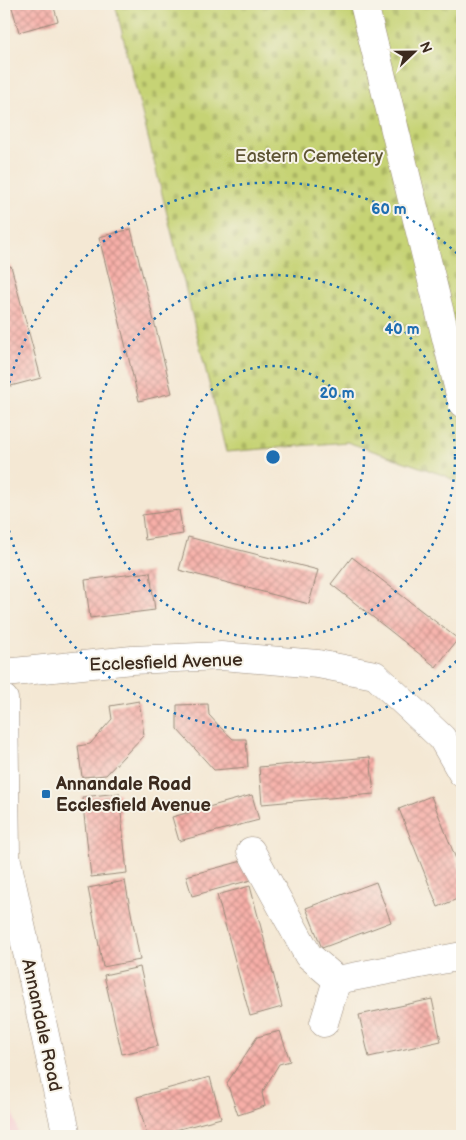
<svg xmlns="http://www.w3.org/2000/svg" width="466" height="1140" font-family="'Balsamiq Sans',sans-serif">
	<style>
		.built { fill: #f7cfd3 }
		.cemetery { fill: url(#cemetery-stones); stroke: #807e49 }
		.building { fill: url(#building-cross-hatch) }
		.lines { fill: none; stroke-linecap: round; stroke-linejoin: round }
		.minor-casing { stroke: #988979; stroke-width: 29 }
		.minor { stroke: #fff; stroke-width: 28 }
		.ring { fill: none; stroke: #1f6fb2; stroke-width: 2.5; stroke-dasharray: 2.5 5 }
		.poi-dot { fill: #1f6fb2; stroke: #f7f3e8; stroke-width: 2 }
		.labels { text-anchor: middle; stroke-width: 4; stroke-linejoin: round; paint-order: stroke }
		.park-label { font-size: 18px; fill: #5e5434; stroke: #f7f3e8 }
		.street-label { font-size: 18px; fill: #3b2a1e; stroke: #f7f3e8 }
		.poi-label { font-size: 18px; font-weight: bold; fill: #3b2a1e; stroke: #f7f3e8; text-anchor: start }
		.centre { fill: #1f6fb2; stroke: #f7f3e8; stroke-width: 2.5 }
		.ring-label { font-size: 15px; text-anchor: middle; font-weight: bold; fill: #1f6fb2; stroke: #f7f3e8; stroke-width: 4; stroke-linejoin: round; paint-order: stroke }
	</style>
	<defs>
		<pattern id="cemetery-stones" width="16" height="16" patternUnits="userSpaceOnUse" patternTransform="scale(1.25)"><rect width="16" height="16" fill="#c6d374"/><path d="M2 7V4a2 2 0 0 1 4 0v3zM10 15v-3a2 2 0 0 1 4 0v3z" fill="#abb564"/></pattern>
		<pattern id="building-cross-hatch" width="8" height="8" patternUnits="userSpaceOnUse" patternTransform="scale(1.25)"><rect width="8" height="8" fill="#f7afa8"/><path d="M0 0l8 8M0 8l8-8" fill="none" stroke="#c98f88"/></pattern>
	</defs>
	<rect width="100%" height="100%" fill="#f7f3e8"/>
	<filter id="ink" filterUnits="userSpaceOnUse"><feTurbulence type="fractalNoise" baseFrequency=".02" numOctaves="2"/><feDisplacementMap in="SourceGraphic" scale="10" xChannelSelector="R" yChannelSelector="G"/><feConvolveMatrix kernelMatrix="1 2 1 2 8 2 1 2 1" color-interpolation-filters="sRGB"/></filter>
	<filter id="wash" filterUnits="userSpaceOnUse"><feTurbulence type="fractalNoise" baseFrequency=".0096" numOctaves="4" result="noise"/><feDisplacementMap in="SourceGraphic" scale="20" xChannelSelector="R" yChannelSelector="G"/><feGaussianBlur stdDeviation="1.12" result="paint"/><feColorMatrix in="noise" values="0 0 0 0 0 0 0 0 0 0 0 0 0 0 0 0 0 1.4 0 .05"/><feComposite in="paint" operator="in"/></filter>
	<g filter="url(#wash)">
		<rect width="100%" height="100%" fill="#f4e8d4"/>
		<path class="built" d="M4,1074L19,1136H4Z"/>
		<path class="cemetery" d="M115,4H462V485L446,476L347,442L226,452Z"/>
		<g id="blocks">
			<path class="building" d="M11,4H53L58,21L19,32Z
				M131,229L172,393L139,401L99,237Z
				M11,266L41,378L7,387L4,377V268Z
				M179,510L183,534L145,540L142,515Z
				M188,537L318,570L309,604L179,570Z
				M352,557L458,639L436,667L331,584Z
				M150,572L155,610L90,618L85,580Z
				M139,701L144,735L106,775L82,777L78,746L90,744L112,719L110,706Z
				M208,704L209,715L221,728L233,739H246L248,767L214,770L177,729V705Z
				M370,757L374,794L262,804L259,767Z
				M119,793L127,873L91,877L82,797Z
				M252,795L259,820L179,841L172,817Z
				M431,796L462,874V897L438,907L399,809Z
				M246,860L251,880L192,896L186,876Z
				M125,881L140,960L103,967L88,888Z
				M376,882L391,922L322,948L306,908Z
				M250,886L282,1007L250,1016L217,895Z
				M140,967L158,1046L122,1054L104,975Z
				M432,999L441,1041L369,1057L359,1015Z
				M280,1031L290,1061L279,1064L270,1079L262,1093L265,1106L238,1115L227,1083L257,1037Z
				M210,1077L221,1118L153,1136H147L137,1097Z"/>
		</g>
	</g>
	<g filter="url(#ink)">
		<use href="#blocks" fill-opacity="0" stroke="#988979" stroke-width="1"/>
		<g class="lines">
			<defs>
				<path id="minor" d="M364,4L462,403
					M4,673L132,660L221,656L318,664L375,675L442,738L462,773
					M4,699L6,856
					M4,847L67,1136
					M251,851L308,955L337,980L324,1023
					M337,980L462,956"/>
			</defs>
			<use href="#minor" class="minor-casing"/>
			<use href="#minor" class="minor"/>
		</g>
	</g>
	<g class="ring">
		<circle cx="273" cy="457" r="91"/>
		<circle cx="273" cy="457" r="182"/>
		<path d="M462 656A274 274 0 0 1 4 509M4 405A274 274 0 0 1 462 258"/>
	</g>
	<rect class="poi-dot" x="41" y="789" width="10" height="10" rx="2.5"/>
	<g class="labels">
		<g class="park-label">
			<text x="309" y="162">Eastern Cemetery</text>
		</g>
		<g class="street-label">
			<text transform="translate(166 662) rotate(-2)" y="6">Ecclesfield Avenue</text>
			<text transform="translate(42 1025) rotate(78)" y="6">Annandale Road</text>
		</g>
		<g class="poi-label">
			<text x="56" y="790">Annandale Road<tspan x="56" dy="21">Ecclesfield Avenue</tspan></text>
		</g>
	</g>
	<circle cx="273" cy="457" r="8" class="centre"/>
	<g class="ring-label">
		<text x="389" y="214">60 m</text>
		<text x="402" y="334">40 m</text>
		<text x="337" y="398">20 m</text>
	</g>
	<rect width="466" height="1140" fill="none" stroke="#f7f3e8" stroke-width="20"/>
	<g transform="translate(414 52) rotate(68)" stroke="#f7f3e8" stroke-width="4" paint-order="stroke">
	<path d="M0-4L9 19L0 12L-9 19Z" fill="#3b2a1e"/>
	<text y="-8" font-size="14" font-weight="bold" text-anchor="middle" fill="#3b2a1e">N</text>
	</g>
</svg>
